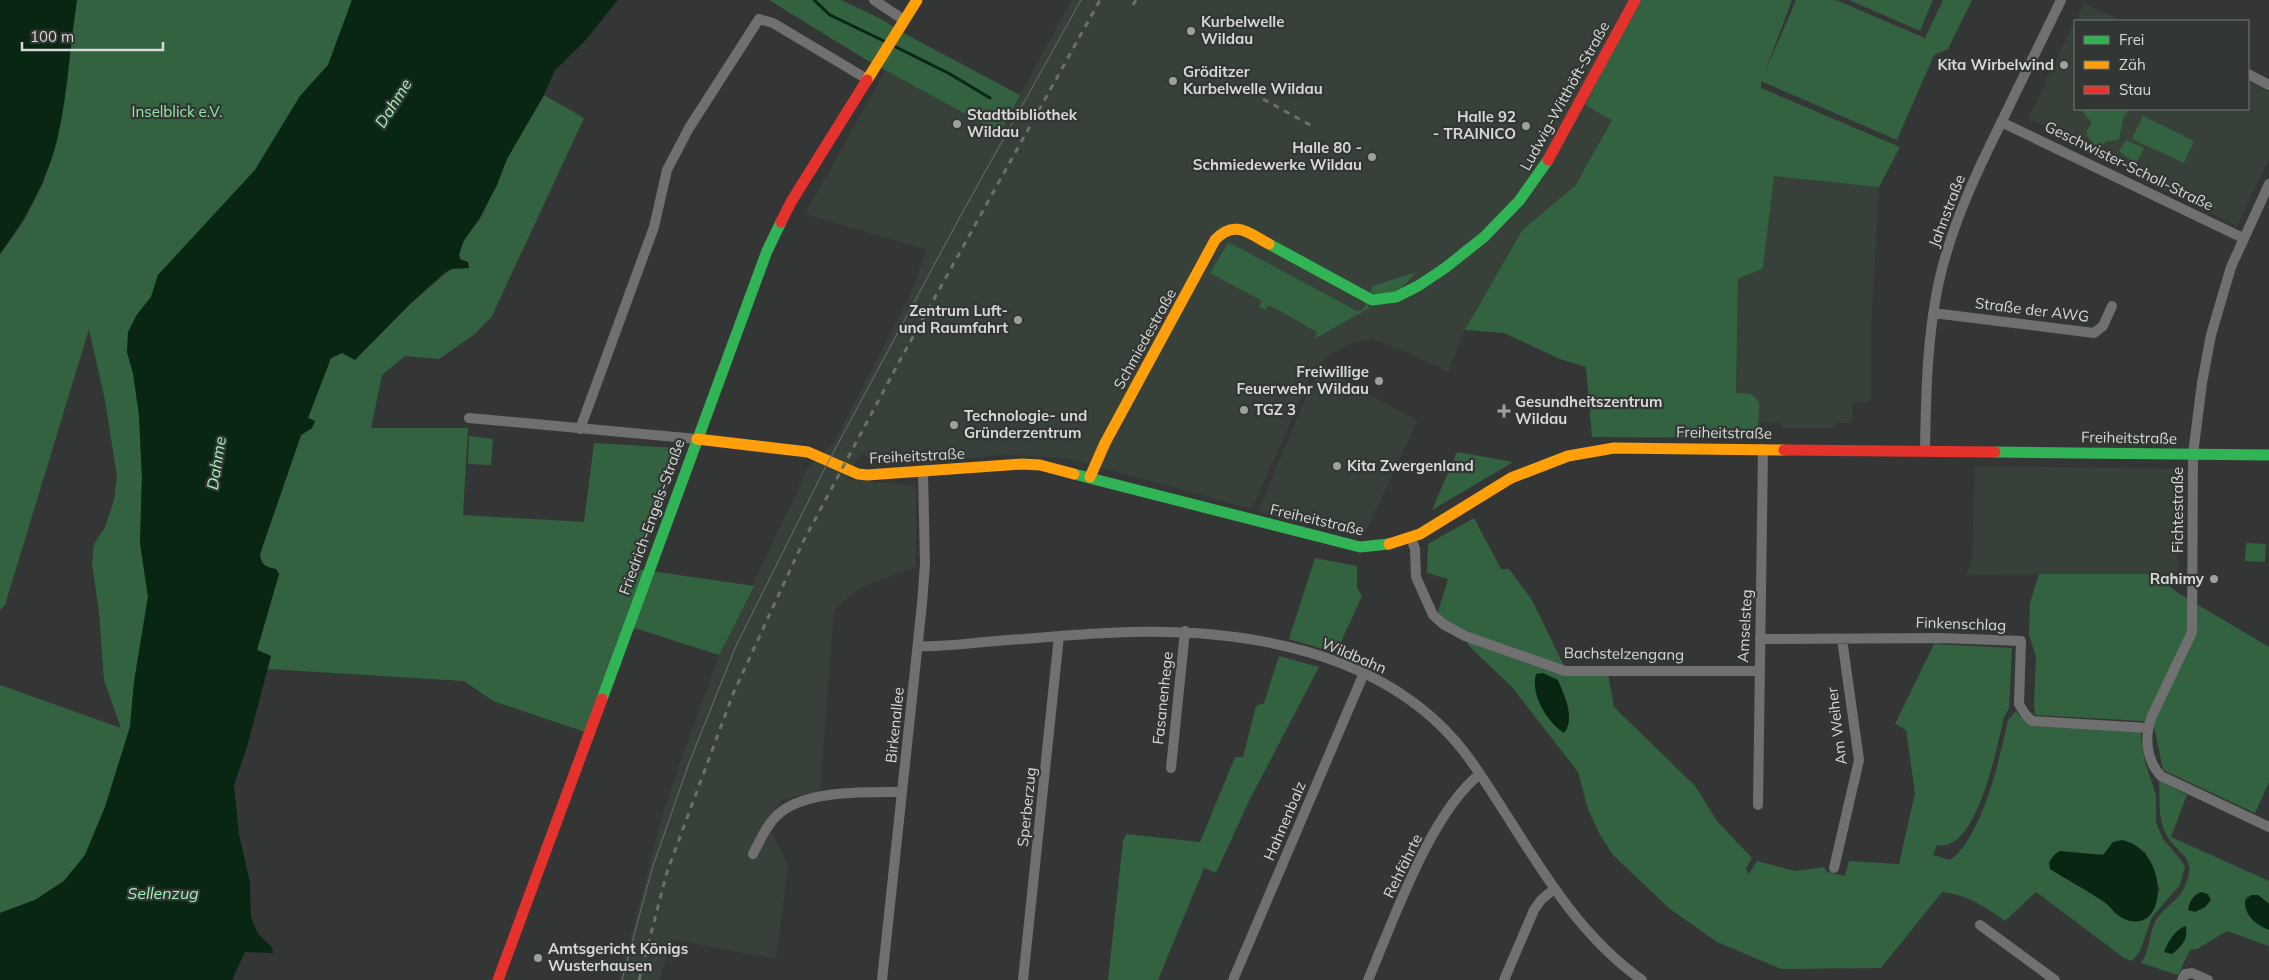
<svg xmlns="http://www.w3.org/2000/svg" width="2269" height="980" font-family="Mulish,sans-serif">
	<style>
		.built { fill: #38403a }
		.green { fill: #336240; fill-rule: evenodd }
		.water { fill: #092612 }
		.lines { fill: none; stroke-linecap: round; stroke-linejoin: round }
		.stream { stroke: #092612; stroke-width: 3 }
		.street { stroke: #6f706f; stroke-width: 10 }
		.fast { stroke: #30b455; stroke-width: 11 }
		.slow { stroke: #ff9f0a; stroke-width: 11 }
		.jam { stroke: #e5322d; stroke-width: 11 }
		.tram { stroke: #6d6e6d; stroke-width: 1 }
		.rail { stroke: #6d6e6d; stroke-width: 3; stroke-dasharray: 6 6; stroke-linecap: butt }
		.poi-dot { fill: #9ea09e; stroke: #333734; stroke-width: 2 }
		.labels { text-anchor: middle; stroke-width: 4.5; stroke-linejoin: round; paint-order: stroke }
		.poi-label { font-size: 15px; font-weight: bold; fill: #d7d9d7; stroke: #333734; text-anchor: start }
		.street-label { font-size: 15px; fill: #d7d9d7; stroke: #333734 }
		.park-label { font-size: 15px; fill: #94e7a9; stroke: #333734 }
		.water-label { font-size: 16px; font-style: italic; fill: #a1f4b5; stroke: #333734 }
	</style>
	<rect width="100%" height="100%" fill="#343635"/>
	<path class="built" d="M1072,0H1639L1585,105L1612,119L1575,186L1521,230L1465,330L1448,372L1408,353L1372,339L1351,343L1326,357L1313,372L1252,509L1066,458L1006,455L881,464L862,454L844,479L916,486V567L859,588L834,610L820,791L782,800L767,822L788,865L776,959L671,939L660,980H619L665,806L719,655L808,468L833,444L908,300L927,250L805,214L886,70L999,133Z
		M2084,3L2123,21H2075V109H2248V81L2269,92V159L2237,226L2132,175L2135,169L2028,118Z
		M1774,175L1879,187L1871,329V402H1853L1852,423H1834V428H1782L1781,423L1758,422V402L1736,393L1738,279L1763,267Z
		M1325,366L1385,404L1418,420L1364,535H1350L1258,511L1312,383Z
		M1975,466L2178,469V574L1966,575L1972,561Z"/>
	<path class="green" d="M77,0H352L328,65L300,96L255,170L158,275L151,297L136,316L127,352L133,373L139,415L142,477L140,543L148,597L134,682L130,727L105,807L85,855L64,881L35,900L0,913V685L121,728L104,680L99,612L92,563L94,544L105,527L114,500L117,477L105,400L89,329L5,605L0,610V254L24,221L44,181L68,65Z
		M769,0H841L879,18L909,36L1020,95L1000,133L865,59Z
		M1639,0H1792L1765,72L1796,0H1836L1925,38L1943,0H1972L1948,49L1934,55L1897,140L1761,81V88L1900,147L1879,187L1774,176L1763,268L1738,279L1736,393L1751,394L1759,402L1758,438L1592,437L1586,367L1560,359L1504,333L1465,330L1522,230L1575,186L1612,120L1585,105Z
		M1849,0H1933L1920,31Z
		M544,95L584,118L492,316L475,334L439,359L405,356L382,375L371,428H468L463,515L584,522L594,443L678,448L680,452L679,457L637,569L754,586L719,655L625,625L585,732L493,701L464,681L267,669L271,656L257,650L279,574L276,569C265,567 261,565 260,554L301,435L312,428L315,421L308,418L331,358L342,353L355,359L410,304L451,269L460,259C458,243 472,231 480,219C491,199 497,178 507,159C518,137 532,117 544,95Z
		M2083,109H2128V111L2124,115L2119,139L2106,142L2098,149L2087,136V130L2092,123L2081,110Z
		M2143,116L2194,141L2184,163L2132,139Z
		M2126,140L2144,148L2137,162L2129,159L2119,151Z
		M1228,243L1234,245L1357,311L1363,310L1367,302L1369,308L1316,338L1315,337L1317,332L1269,305L1265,310L1259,307L1262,301L1210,273Z
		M1416,272C1400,291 1396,295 1370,293L1373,286Z
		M469,436L493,439L491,465L468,464Z
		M1457,452L1513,462L1432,510Z
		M1474,518L1501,569H1509L1532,600L1564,666L1453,627L1437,615L1448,579L1427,573L1428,544Z
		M2246,543L2266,544L2265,562L2245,561Z
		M1315,558L1357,566V588L1362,596L1336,653L1289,639Z
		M2039,574H2153L2178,593L2269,647V782L2255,813L2163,770L2154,726L2143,721L2035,715L2034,703L2036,656L2029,635L2030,603Z
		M1472,641L1530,660L1608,674L1614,707L1695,786L1717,821L1752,858L1746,869L1749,874L1757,861L1795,871L1824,867L1827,872L1845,876L1849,861L1899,864L1915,793L1906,730L1895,724L1934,644L2012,648L2009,708L2004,717C1997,746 1977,854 1937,845L1933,855L1950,860C1982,838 2000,758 2008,720L2016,711L2020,717L2033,726L2140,731L2145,762L2156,795V822L2163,839L2181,860L2185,867L2180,885L2152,917L2140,951L2132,961L2124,958L2036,892L2005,921C1984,906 1968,895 1942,892L1881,968L1781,969L1717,942L1670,909L1613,855L1600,835L1588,809L1578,772L1512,687L1467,644ZM2145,852L2160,890L2116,914L2106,903L2050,869L2091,855Z
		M1279,656L1319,667L1248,803L1216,873L1204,868L1158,980H1108L1123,841L1126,834L1200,842L1235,757H1243L1256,706L1264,703Z
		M2159,780L2187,795L2171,837L2269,881V904L2258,895L2246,897C2240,912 2257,925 2269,930V946L2227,931L2197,949L2190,950L2178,975L2141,963C2150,951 2149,933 2156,920C2163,908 2178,901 2184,888C2200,853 2175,856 2164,830C2158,814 2160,796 2159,780Z"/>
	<path class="water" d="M0,0H77C70,45 68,92 58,136C48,180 26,218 0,254Z
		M352,0H618L584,42L555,70L544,95L507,159L497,185L479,219L464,240L459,254L460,259L468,262L469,268L451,269L444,273L410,304L355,360L342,353L331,358L308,418L315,421L312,428L301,435L260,554C261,565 265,567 276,569L279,574L257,650L271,656L247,747L234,785L239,834L250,883L251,917L258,934L272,947L273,953L245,952L232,980H0V913L35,900L64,881L85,855L105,807L130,727L134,682L148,597L140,543L142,477L139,415L133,373L127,352L128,332L136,316L151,297L158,275L255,170L300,96L328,65Z
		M1543,673L1558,680C1564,695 1576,718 1564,733C1547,722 1530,694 1536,674Z
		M2122,840C2170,850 2168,934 2127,920C2116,917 2112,907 2103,901C2086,889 2067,880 2050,869L2049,862L2055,854L2060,851L2103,855L2113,842Z
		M2201,892L2208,894L2211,900L2205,907L2195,912L2188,910C2190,901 2192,896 2201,892Z
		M2251,895H2258L2269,904V930C2255,924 2245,916 2245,901Z
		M2186,926C2188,940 2182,946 2172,954L2164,952C2168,942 2175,929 2186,926Z"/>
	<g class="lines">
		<path class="stream" d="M814,0L830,15L886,42
			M894,46L950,74L990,98"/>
		<path class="street" d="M874,0L904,20
			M2248,74L2269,85
			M2001,122L2243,238
			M2269,184L2231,267L2211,335L2202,383L2193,454L2192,632L2152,716C2144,736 2146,760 2161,776L2269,827
			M1933,313L2094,333L2103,326L2112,306
			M469,418L697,439
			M580,429L654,227L667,170L689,128L759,19L773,23L867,79
			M1925,450C1926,393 1927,337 1939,281C1952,224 1977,171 2003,119C2022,79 2042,40 2061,0
			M1411,538L1415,549L1416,577L1433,615L1443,624L1465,636L1565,671H1758
			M1760,639L1941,638L2021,641L2019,704L2025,714L2032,721L2147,728
			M919,646C941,647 962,644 984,642C1025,639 1066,635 1106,633C1235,626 1390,647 1471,761C1524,836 1564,925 1642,980
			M1171,768L1185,631
			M1758,805L1763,449
			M753,854C760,840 768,822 781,812C809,790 868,792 902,792
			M1834,868L1859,760L1842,639
			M1980,925L2055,980
			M882,980L922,604L925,564L923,472
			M1023,980L1059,636
			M1233,980L1364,673
			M1368,980C1393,922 1430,813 1480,774
			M1504,980L1534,910L1541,900L1554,889
			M2182,980L2185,974L2192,973L2208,980"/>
		<path class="fast" d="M1269,244L1372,300L1396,297L1418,286L1445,268L1484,237L1519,201L1548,160
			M1995,452L2269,455
			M1074,474L1360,547L1389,544
			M602,699L767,251L781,222"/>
		<path class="slow" d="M867,80L917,0
			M697,439L808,452L858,474L867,475L1022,464L1040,465L1074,474
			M1090,477L1105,443L1215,240C1234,219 1249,233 1269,244
			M1389,544L1420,534L1511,478L1568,456L1614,448L1784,450"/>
		<path class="jam" d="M1548,160L1635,0
			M781,222L791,202L867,80
			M1784,450L1995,452
			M498,980L602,699"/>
		<path class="tram" d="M622,980L652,869L689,763L736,646L825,468L961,215L1081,0"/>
		<path class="rail" d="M1133,5L1136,0
			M1263,99L1312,126
			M639,980L667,872L733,694L803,542L899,362L1100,0"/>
	</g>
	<g class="poi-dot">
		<circle cx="1191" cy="31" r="5"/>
		<circle cx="2064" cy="65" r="5"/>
		<circle cx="1173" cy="81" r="5"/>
		<circle cx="957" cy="124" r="5"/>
		<circle cx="1526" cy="126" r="5"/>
		<circle cx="1372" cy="157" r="5"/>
		<circle cx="1018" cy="320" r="5"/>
		<circle cx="1379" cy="381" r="5"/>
		<circle cx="1244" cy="410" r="5"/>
		<path d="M1501.5 403.5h5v5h5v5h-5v5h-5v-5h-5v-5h5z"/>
		<circle cx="954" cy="425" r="5"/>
		<circle cx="1337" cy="466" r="5"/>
		<circle cx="2214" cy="579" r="5"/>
		<circle cx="538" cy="958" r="5"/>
	</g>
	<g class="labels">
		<g class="poi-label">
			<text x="1201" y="27">Kurbelwelle<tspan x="1201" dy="17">Wildau</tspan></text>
			<text x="2054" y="70" text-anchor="end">Kita Wirbelwind</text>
			<text x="1183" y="77">Gröditzer<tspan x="1183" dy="17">Kurbelwelle Wildau</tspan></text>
			<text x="967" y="120">Stadtbibliothek<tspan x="967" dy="17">Wildau</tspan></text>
			<text x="1516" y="122" text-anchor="end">Halle 92<tspan x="1516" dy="17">- TRAINICO</tspan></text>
			<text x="1362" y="153" text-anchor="end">Halle 80 -<tspan x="1362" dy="17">Schmiedewerke Wildau</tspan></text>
			<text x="1008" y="316" text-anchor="end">Zentrum Luft-<tspan x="1008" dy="17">und Raumfahrt</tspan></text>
			<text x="1369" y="377" text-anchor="end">Freiwillige<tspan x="1369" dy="17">Feuerwehr Wildau</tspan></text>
			<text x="1515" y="407">Gesundheitszentrum<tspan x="1515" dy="17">Wildau</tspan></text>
			<text x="1254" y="415">TGZ 3</text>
			<text x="964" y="421">Technologie- und<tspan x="964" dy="17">Gründerzentrum</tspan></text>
			<text x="1347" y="471">Kita Zwergenland</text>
			<text x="2204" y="584" text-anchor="end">Rahimy</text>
			<text x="548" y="954">Amtsgericht Königs<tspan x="548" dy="17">Wusterhausen</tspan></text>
		</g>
		<g class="street-label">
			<text transform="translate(1565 96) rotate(-61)" y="5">Ludwig-Witthöft-Straße</text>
			<text transform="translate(2129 166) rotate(26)" y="5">Geschwister-Scholl-Straße</text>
			<text transform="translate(1947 211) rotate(-69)" y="5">Jahnstraße</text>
			<text transform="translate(2032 310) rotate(7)" y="5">Straße der AWG</text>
			<text transform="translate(1145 339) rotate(-61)" y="5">Schmiedestraße</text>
			<text transform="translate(1724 433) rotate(1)" y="5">Freiheitstraße</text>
			<text transform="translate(2129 438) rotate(1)" y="5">Freiheitstraße</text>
			<text transform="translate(917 456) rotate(-3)" y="5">Freiheitstraße</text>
			<text transform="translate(2178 510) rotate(-90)" y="5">Fichtestraße</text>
			<text transform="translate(652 517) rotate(-70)" y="5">Friedrich-Engels-Straße</text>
			<text transform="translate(1317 520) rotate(13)" y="5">Freiheitstraße</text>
			<text transform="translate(1961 624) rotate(2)" y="5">Finkenschlag</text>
			<text transform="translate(1745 626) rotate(-87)" y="5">Amselsteg</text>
			<text transform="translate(1624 654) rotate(1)" y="5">Bachstelzengang</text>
			<text transform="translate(1354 656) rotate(23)" y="5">Wildbahn</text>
			<text transform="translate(1163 698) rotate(-84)" y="5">Fasanenhege</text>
			<text transform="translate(895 725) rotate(-84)" y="5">Birkenallee</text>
			<text transform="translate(1837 726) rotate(-97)" y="5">Am Weiher</text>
			<text transform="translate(1027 807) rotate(-84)" y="5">Sperberzug</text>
			<text transform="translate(1285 821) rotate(-67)" y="5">Hahnenbalz</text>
			<text transform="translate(1403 866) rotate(-64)" y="5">Rehfährte</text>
		</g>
		<g class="park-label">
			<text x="177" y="117">Inselblick e.V.</text>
		</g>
		<g class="water-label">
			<text transform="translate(393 103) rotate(-58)" y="6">Dahme</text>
			<text transform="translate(216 463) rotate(-81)" y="6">Dahme</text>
			<text x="163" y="899">Sellenzug</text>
		</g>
	</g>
	<rect x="2074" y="20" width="175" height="90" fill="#333734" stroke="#757875"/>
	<rect x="2084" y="36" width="25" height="8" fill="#30b455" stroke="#757875"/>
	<text x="2119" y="45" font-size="15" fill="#d7d9d7">Frei</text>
	<rect x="2084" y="61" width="25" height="8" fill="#ff9f0a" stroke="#757875"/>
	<text x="2119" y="70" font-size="15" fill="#d7d9d7">Zäh</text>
	<rect x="2084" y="86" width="25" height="8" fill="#e5322d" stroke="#757875"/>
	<text x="2119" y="95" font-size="15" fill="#d7d9d7">Stau</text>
	<path d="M22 42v8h141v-8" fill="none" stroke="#d7d9d7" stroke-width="2.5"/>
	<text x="30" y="42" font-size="15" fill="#d7d9d7" stroke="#333734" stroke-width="4" paint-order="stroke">100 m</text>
</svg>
